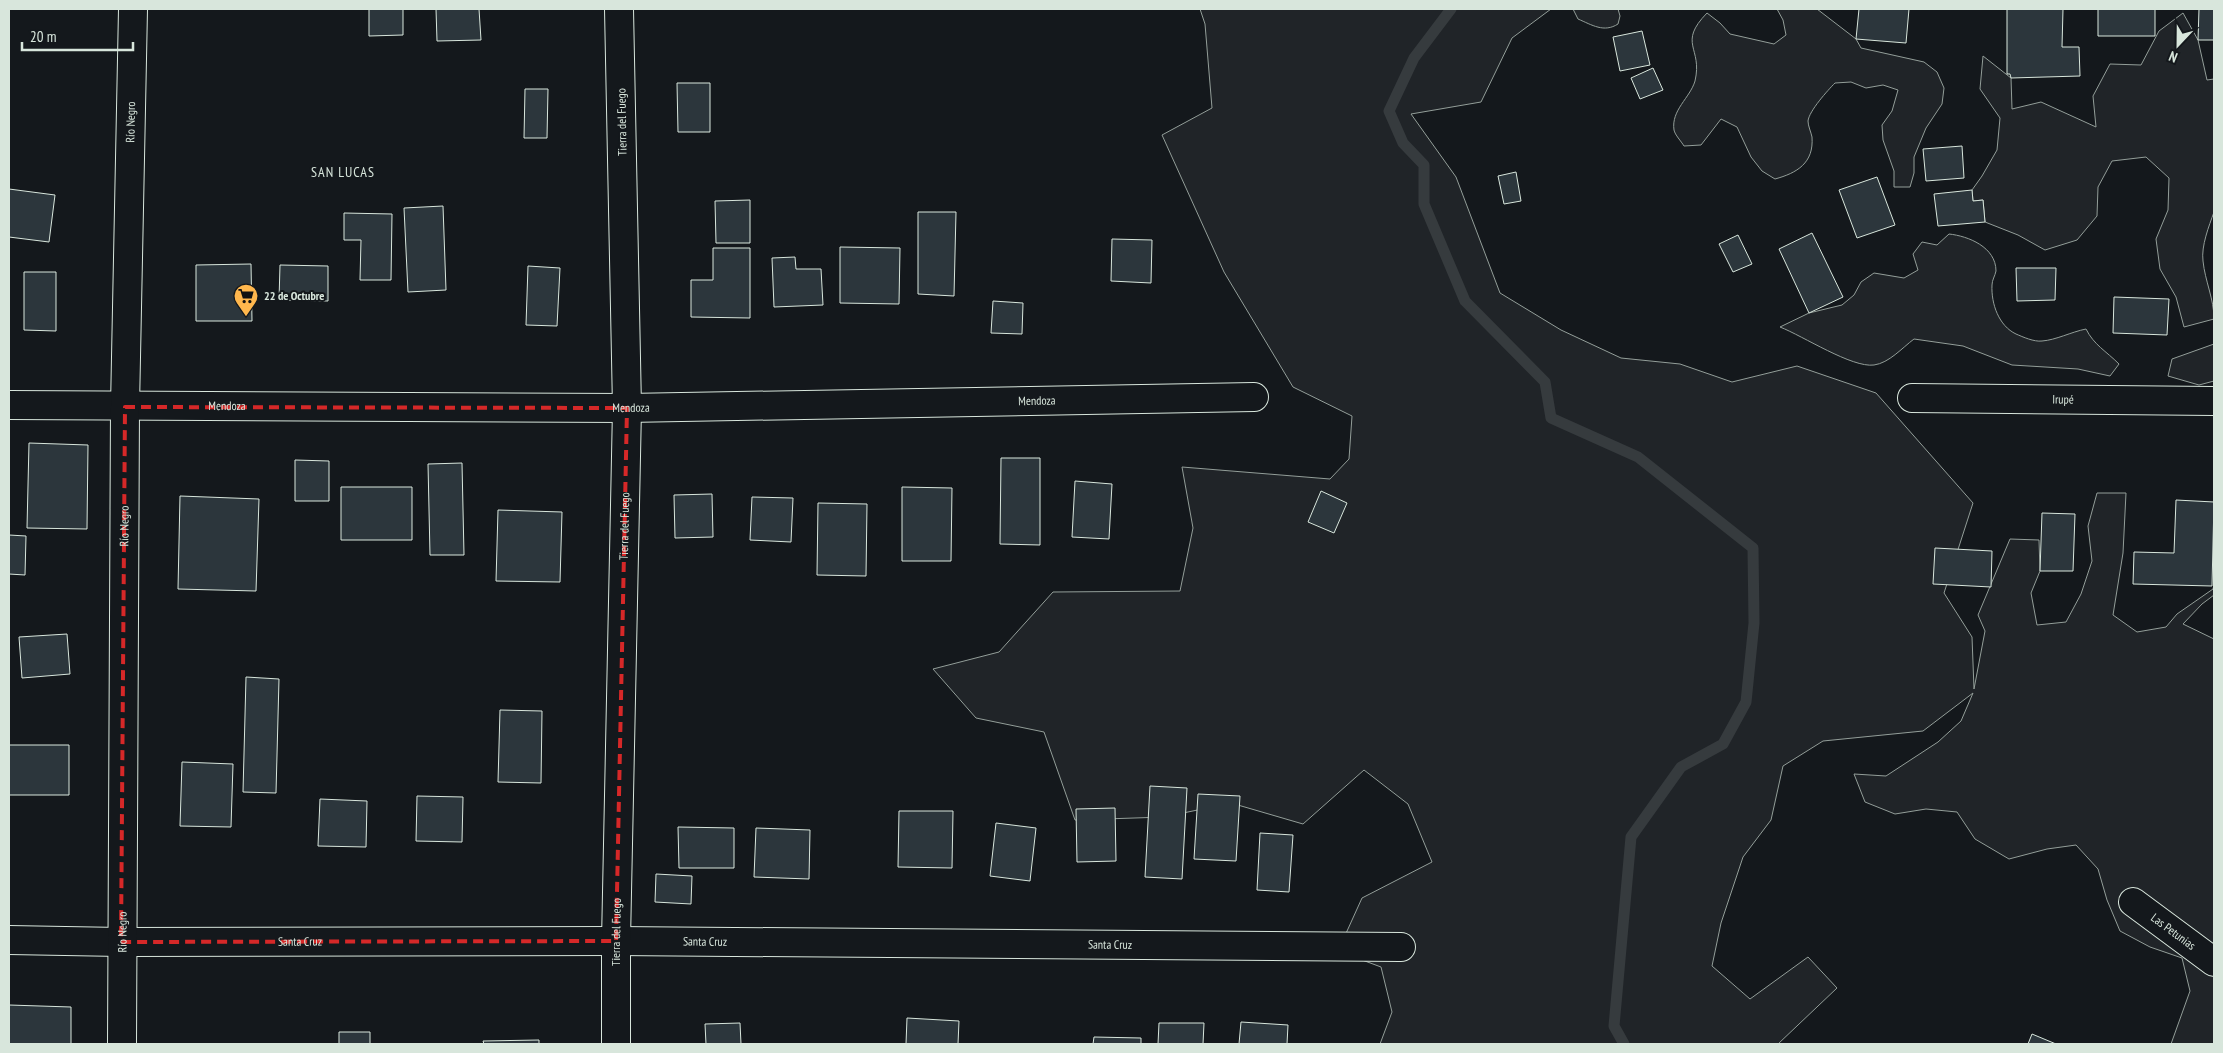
<svg xmlns="http://www.w3.org/2000/svg" width="2223" height="1053" font-family="'PT Sans Narrow',sans-serif">
	<style>
		.green { fill: #202428; stroke: #939e99 }
		.lines { fill: none; stroke-linecap: round; stroke-linejoin: round }
		.stream { stroke: #363b3e; stroke-width: 11 }
		.building { fill: #2c363c; stroke: #d8e6dc }
		.street-casing { stroke: #d8e6dc; stroke-width: 30 }
		.street { stroke: #14181c; stroke-width: 28 }
		.marked { fill: none; stroke: #d62828; stroke-width: 4; stroke-dasharray: 10 6; stroke-linejoin: round }
		.labels { text-anchor: middle; stroke-width: 4; stroke-linejoin: round; paint-order: stroke }
		.street-label { font-size: 12px; fill: #d8e6dc; stroke: #14181c }
		.poi-label { font-size: 12px; font-weight: bold; fill: #d8e6dc; stroke: #14181c; text-anchor: start }
		.neighbourhood-label { font-size: 14px; letter-spacing: 1px; fill: #d8e6dc; stroke: #14181c }
	</style>
	<rect width="100%" height="100%" fill="#14181c"/>
	<path class="green" d="M1200,9H1551L1512,38L1481,102L1411,114L1456,177L1500,293L1561,330L1621,358L1680,364L1732,382L1797,366L1876,393L1973,503L1944,593L1972,637L1974,689L1985,631L1978,615L2010,539L2039,540L2040,571L2031,593L2037,625L2066,622L2081,594L2092,561L2088,526L2097,493H2126L2123,553L2113,615L2137,632L2166,627L2177,614L2213,589L2214,585V595L2202,604L2183,624L2214,639V1044H2171L2190,991L2182,958L2150,947L2120,931L2107,900L2098,869L2076,845L2047,849L2009,859L1975,839L1957,812L1926,809L1895,814L1865,802L1854,774L1886,776L1938,742L1961,721L1973,693L1923,731L1823,741L1783,766L1771,820L1743,857L1721,923L1712,966L1750,999L1808,957L1837,988L1778,1044H1380L1392,1012L1381,967L1338,951L1362,898L1432,862L1408,804L1364,770L1303,824L1231,803L1164,817L1075,820L1044,732L976,718L933,669L999,652L1053,592L1180,591L1193,528L1182,467L1330,479L1349,459L1352,416L1293,387L1224,272L1162,135L1212,108L1205,24Z
		M1573,9H1618L1620,16L1618,24C1604,33 1592,25 1578,19Z
		M1777,9H1817L1856,39L1861,48L1924,62L1937,72L1944,88L1942,104L1926,128L1914,157V173L1910,187H1894V171L1883,140L1882,125L1892,111L1898,90L1883,85L1866,88L1851,82L1835,83C1828,90 1809,111 1808,121C1808,126 1811,132 1812,137C1814,163 1797,173 1775,179L1762,171L1751,157L1737,127L1721,119L1701,145L1684,146C1681,141 1675,135 1674,130C1671,110 1690,98 1695,81C1703,47 1677,44 1707,13L1720,23L1730,34L1774,44L1786,35L1783,20Z
		M2183,13L2198,40L2207,80L2214,79V212C2209,226 2201,246 2203,261C2205,281 2214,299 2214,319L2184,327L2176,297L2160,269L2156,239L2168,210L2169,178L2146,157L2112,161L2098,187L2097,216L2077,240L2045,250L2018,235L1985,222L1983,200L1973,201L1972,190L1982,176L1997,150L2000,118L1980,89L1983,56L2011,78L2012,109L2041,102L2096,127L2093,96L2110,64L2141,65L2159,31Z
		M1949,234C1968,236 1996,247 1996,271C1995,276 1992,280 1992,285C1991,304 1999,326 2016,334C2023,337 2034,342 2042,341C2056,340 2071,332 2086,329C2094,345 2106,351 2119,364L2110,376L2078,369L2012,365L1963,346L1914,339C1902,348 1889,363 1874,365C1852,368 1803,336 1780,327L1809,313L1842,305L1854,295L1861,282L1874,273L1904,278L1918,270L1913,254L1922,242L1937,245Z
		M2214,344V381L2199,385L2168,376L2172,359Z"/>
	<g class="lines">
		<path class="stream" d="M1451,9L1414,58L1389,111L1403,143L1424,165V204L1465,301L1545,382L1551,418L1638,457L1753,548L1754,623L1746,702L1723,744L1681,767L1631,837L1614,1026L1624,1044"/>
	</g>
	<path class="building" d="M369,9H403V35L369,36Z
		M436,9H479L481,40L437,41Z
		M1859,9H1909L1906,43L1856,39Z
		M2007,9H2063L2062,47H2079L2080,76L2011,78L2010,74H2007Z
		M2098,9H2155V36H2098Z
		M2199,9H2214V40H2198Z
		M1642,31L1650,65L1620,71L1613,37Z
		M1653,68L1663,90L1640,99L1631,78Z
		M677,83H710V132H678Z
		M525,89H548L547,138H524Z
		M1962,146L1964,178L1926,181L1923,149Z
		M1516,172L1521,201L1504,204L1498,176Z
		M1877,177L1895,225L1857,238L1839,190Z
		M9,189L55,195L49,242L9,237Z
		M1972,190L1973,201L1983,200L1985,222L1938,226L1934,194Z
		M750,200V243H716L715,201Z
		M443,206L446,290L408,292L404,208Z
		M918,212H956L954,296L918,294Z
		M344,213L392,214L391,280H360L361,240H344Z
		M1812,233L1843,297L1809,313L1779,249Z
		M1738,235L1752,264L1733,272L1719,244Z
		M1112,239L1152,240L1151,283L1111,281Z
		M840,247L900,248L899,304L840,303Z
		M713,248H750V318L691,317V280H713Z
		M795,257L796,269H821L823,305L774,307L772,258Z
		M251,264L252,321H196V265Z
		M280,265L328,266V301L279,300Z
		M528,266L560,268L557,326L526,325Z
		M2016,268H2056L2055,300L2017,301Z
		M24,272H56V331L24,330Z
		M2114,297L2169,299L2167,335L2113,333Z
		M993,301L1023,303L1022,334L991,333Z
		M29,443L88,445L87,529L27,528Z
		M1001,458H1040V545L1000,544Z
		M295,460L329,461V501H295Z
		M462,463L464,555H430L428,464Z
		M1075,481L1112,484L1109,539L1072,537Z
		M341,487H412V540H341Z
		M902,487L952,488L951,561H902Z
		M1321,491L1347,503L1334,533L1308,522Z
		M712,494L713,537L675,538L674,495Z
		M180,496L259,499L256,591L178,589Z
		M752,497L793,498L791,542L750,540Z
		M2176,500L2214,502L2212,586L2133,584L2134,552L2174,553Z
		M818,503L867,504L866,576L817,575Z
		M498,510L562,512L560,582L496,581Z
		M2042,513L2075,514L2073,571H2040Z
		M9,535L26,536L25,575L9,574Z
		M1935,548L1992,551L1991,587L1933,584Z
		M67,634L70,674L22,678L19,637Z
		M246,677L279,679L276,793L243,792Z
		M500,710L542,711L541,783L498,782Z
		M9,745H69V795H9Z
		M182,762L233,764L231,827L180,826Z
		M1150,786L1187,788L1182,879L1145,877Z
		M1198,794L1240,796L1236,861L1194,859Z
		M417,796L463,797L462,842L416,841Z
		M320,799L367,801L366,847L318,846Z
		M1115,808L1116,861L1077,862L1076,809Z
		M899,811H953L952,868L898,867Z
		M996,823L1036,828L1030,881L990,876Z
		M678,827L734,828V868H679Z
		M756,828L810,830L809,879L754,877Z
		M1260,833L1293,835L1289,892L1257,890Z
		M656,874L692,876L691,904L655,902Z
		M9,1005L71,1007V1044H9Z
		M907,1018L959,1021L958,1044H906Z
		M1241,1022L1288,1025L1287,1044H1239Z
		M740,1023L741,1044H706L705,1024Z
		M1159,1023H1204L1203,1044H1158Z
		M339,1032H370V1044H339Z
		M2032,1034L2056,1044H2028Z
		M1094,1037L1141,1038V1044H1093Z
		M539,1040V1044H484L483,1041Z"/>
	<g class="lines">
		<defs>
			<g id="street">
				<path id="s1" d="M1912,398L2214,401"/>
				<path id="s2" d="M9,405L627,408L1254,397"/>
				<path id="s3" d="M2133,902L2214,962"/>
				<path id="s4" d="M9,940L121,942L616,941L1401,947"/>
				<path id="s5" d="M122,1044L125,407L133,9"/>
				<path id="s6" d="M616,1044V941L627,408L619,9"/>
			</g>
		</defs>
		<use href="#street" class="street-casing"/>
		<use href="#street" class="street"/>
	</g>
	<path class="marked" d="M125,407L627,408L616,941L121,942Z"/>
	<defs>
		<symbol id="supermarket-pin" viewBox="-11 -11 22 30"><path d="M0 17L-7.5 6A9.5 9.5 0 1 1 7.5 6Z" fill="#ffb74d" stroke="#14181c"/><path d="M-6-5.5h2.5l.6 2H6L4.5 2H-2.5L-4.4-4H-6ZM-1.5 3.2a1.3 1.3 0 1 0 .1 0ZM3 3.2a1.3 1.3 0 1 0 .1 0Z" fill="#111"/></symbol>
	</defs>
	<g fill-rule="evenodd">
		<use href="#supermarket-pin" x="232" y="282" width="28" height="38"/>
	</g>
	<g class="labels">
		<g class="street-label">
			<text dy="4" stroke="none"><textPath href="#s5" startOffset="922">Río Negro</textPath></text>
			<text transform="translate(622 122) rotate(-91)" y="4">Tierra del Fuego</text>
			<text dy="4" stroke="none"><textPath href="#s1" startOffset="151">Irupé</textPath></text>
			<text dy="4" stroke="none"><textPath href="#s2" startOffset="1028">Mendoza</textPath></text>
			<text dy="4" stroke="none"><textPath href="#s2" startOffset="218">Mendoza</textPath></text>
			<text dy="4" stroke="none"><textPath href="#s2" startOffset="622">Mendoza</textPath></text>
			<text dy="4" stroke="none"><textPath href="#s5" startOffset="518">Río Negro</textPath></text>
			<text dy="4" stroke="none"><textPath href="#s6" startOffset="518">Tierra del Fuego</textPath></text>
			<text dy="4" stroke="none"><textPath href="#s5" startOffset="112">Río Negro</textPath></text>
			<text dy="4" stroke="none"><textPath href="#s6" startOffset="112">Tierra del Fuego</textPath></text>
			<text dy="4" stroke="none"><textPath href="#s3" startOffset="50">Las Petunias</textPath></text>
			<text dy="4" stroke="none"><textPath href="#s4" startOffset="696">Santa Cruz</textPath></text>
			<text dy="4" stroke="none"><textPath href="#s4" startOffset="291">Santa Cruz</textPath></text>
			<text dy="4" stroke="none"><textPath href="#s4" startOffset="1101">Santa Cruz</textPath></text>
		</g>
		<g class="poi-label">
			<text x="264" y="300">22 de Octubre</text>
		</g>
		<g class="neighbourhood-label">
			<text x="343" y="177">SAN LUCAS</text>
		</g>
	</g>
	<rect width="2223" height="1053" fill="none" stroke="#d8e6dc" stroke-width="20"/>
	<g transform="translate(2178 45) rotate(202)" stroke="#14181c" stroke-width="4" paint-order="stroke">
	<path d="M0-4L9 19L0 12L-9 19Z" fill="#d8e6dc"/>
	<text y="-8" font-size="14" font-weight="bold" text-anchor="middle" fill="#d8e6dc">N</text>
	</g>
	<path d="M22 42v8h111v-8" fill="none" stroke="#d8e6dc" stroke-width="2.5"/>
	<text x="30" y="42" font-size="15" fill="#d8e6dc" stroke="#14181c" stroke-width="4" paint-order="stroke">20 m</text>
</svg>
